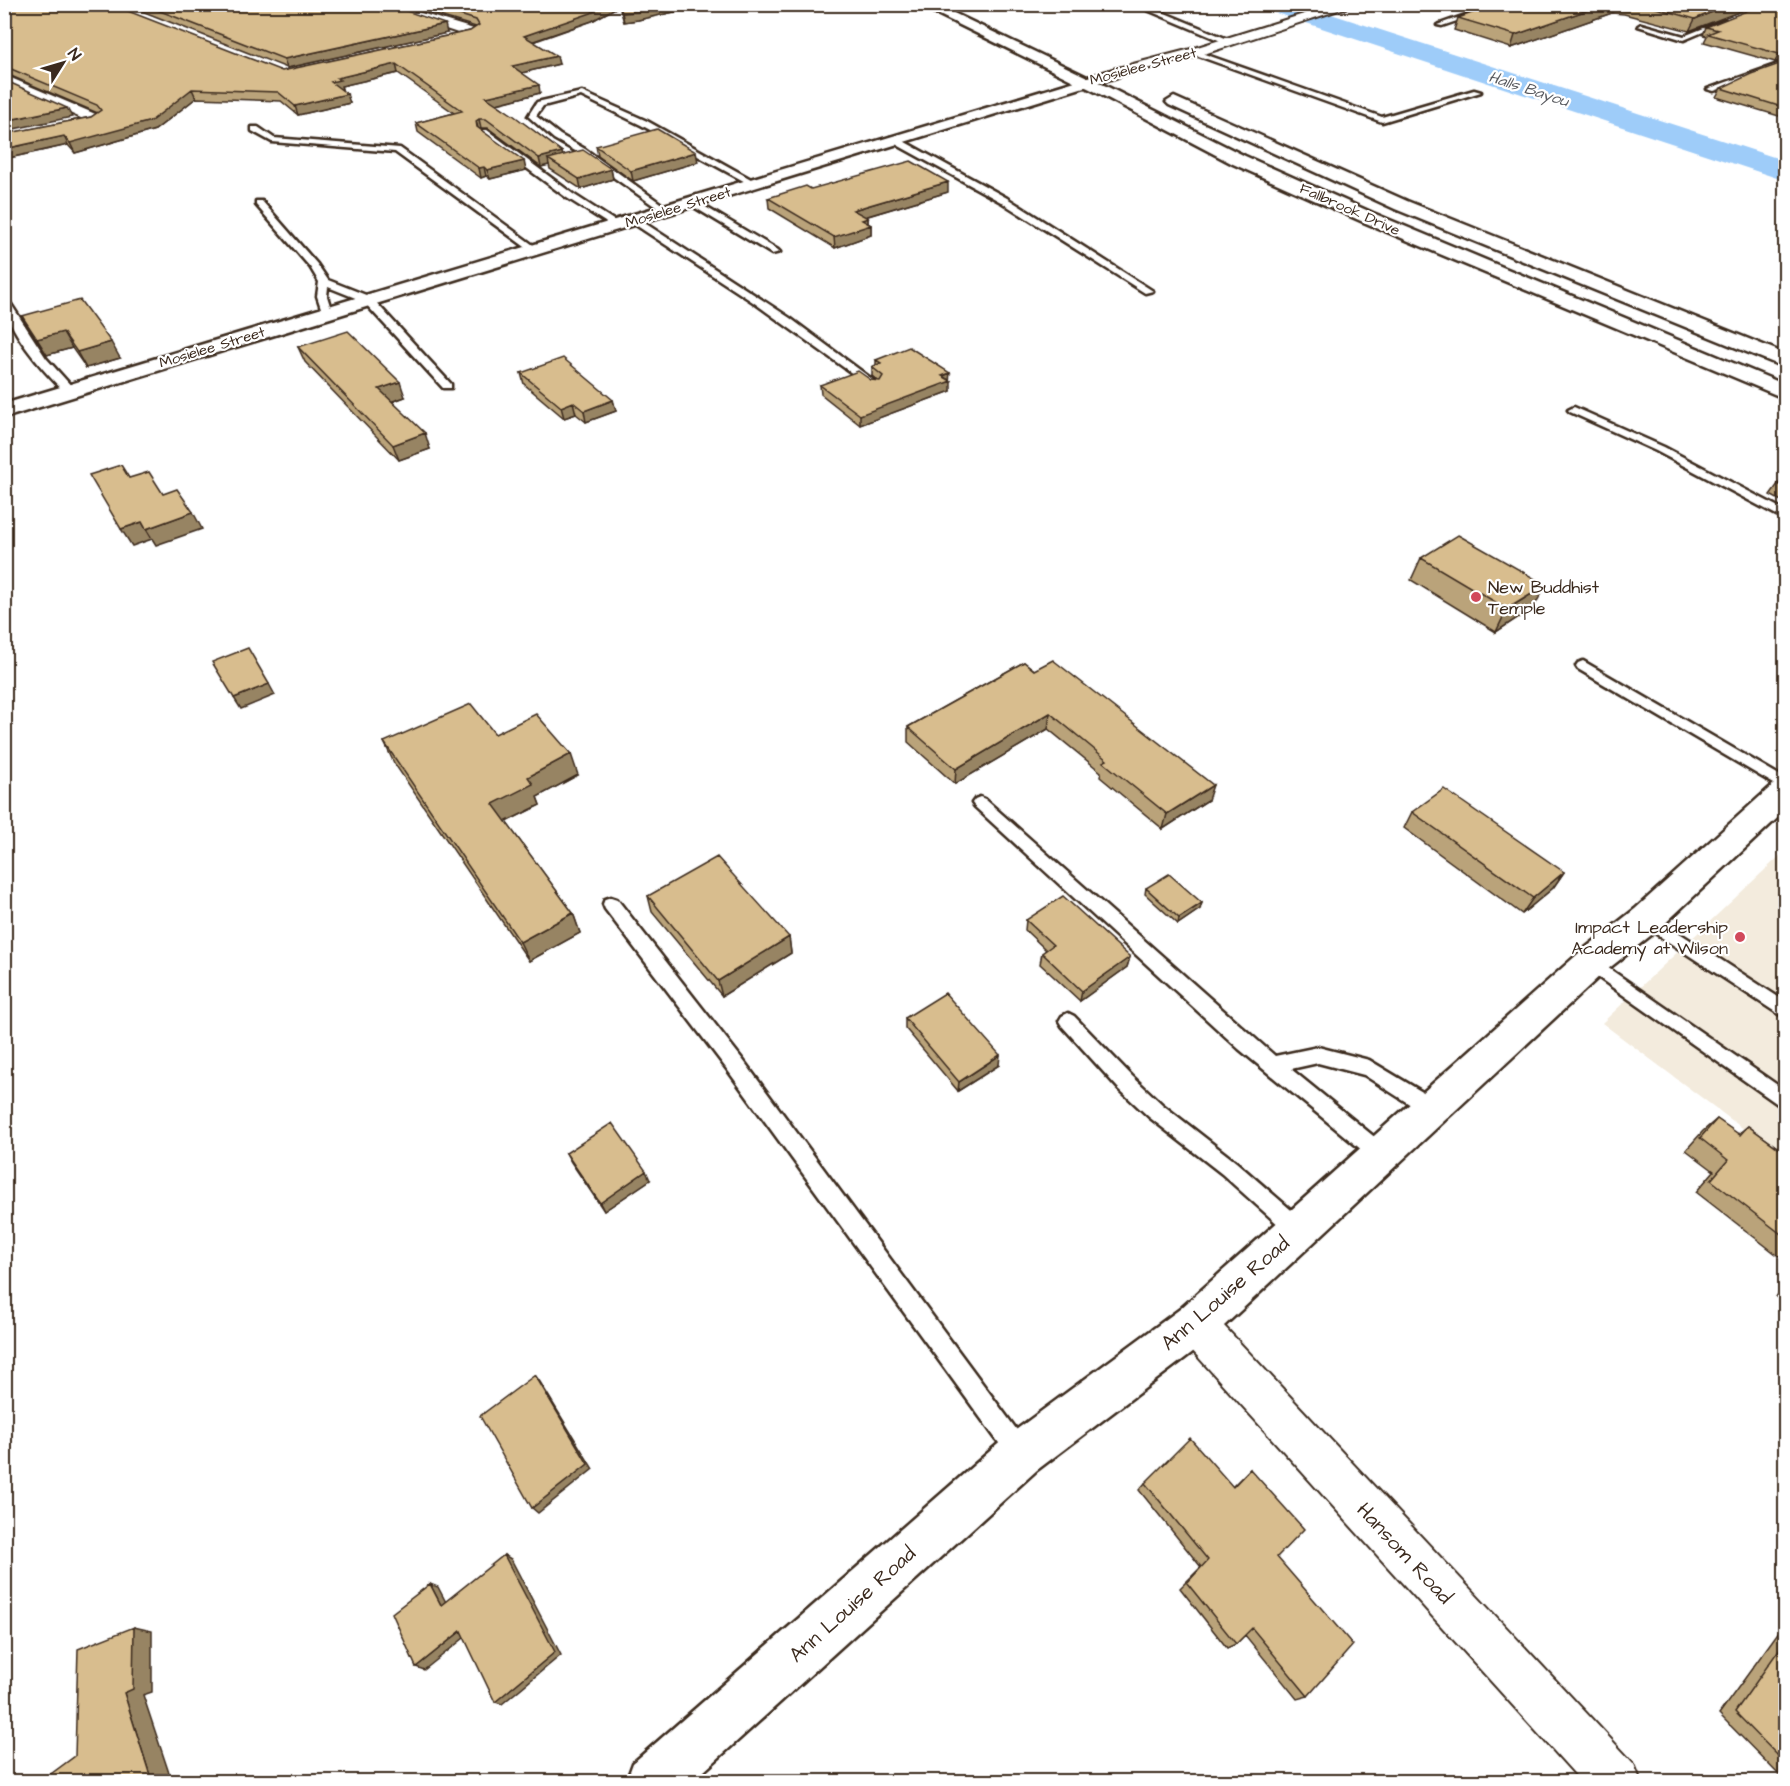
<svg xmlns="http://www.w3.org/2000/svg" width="1790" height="1786" font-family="'Architects Daughter',sans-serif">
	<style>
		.built { fill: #f3ebdd }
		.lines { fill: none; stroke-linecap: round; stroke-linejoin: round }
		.river { fill: #9eccf9; fill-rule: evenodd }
		.service-casing { stroke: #3b2a1e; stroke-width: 5 }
		.minor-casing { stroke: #3b2a1e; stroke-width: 4 }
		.tertiary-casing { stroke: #3b2a1e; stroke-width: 5 }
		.secondary-casing { stroke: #3b2a1e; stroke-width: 5 }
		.service { fill: #fff; fill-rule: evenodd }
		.minor { fill: #fff; fill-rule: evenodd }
		.tertiary { fill: #fff; fill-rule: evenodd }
		.secondary { fill: #fff; fill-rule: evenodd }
		.wall { fill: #baa37a; stroke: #3b2a1e; stroke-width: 1.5 }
		.shaded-wall { fill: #978463; stroke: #3b2a1e; stroke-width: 1.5 }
		.building { fill: #d8bd8e; stroke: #3b2a1e; stroke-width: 1.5 }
		.poi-dot { fill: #d1495b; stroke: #fff; stroke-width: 2 }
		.labels { text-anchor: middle; stroke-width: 4.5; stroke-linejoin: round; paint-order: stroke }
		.far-street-label { font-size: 15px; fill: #3b2a1e; stroke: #fff }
		.far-water-label { font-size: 16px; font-style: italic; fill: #595b60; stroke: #fff }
		.poi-label { font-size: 18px; fill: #3b2a1e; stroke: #fff; text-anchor: start }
		.near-street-label { font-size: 21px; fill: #3b2a1e; stroke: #fff }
	</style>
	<rect width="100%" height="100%" fill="#fff"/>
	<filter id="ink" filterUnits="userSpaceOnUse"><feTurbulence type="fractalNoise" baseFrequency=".0167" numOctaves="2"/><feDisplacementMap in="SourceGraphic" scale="12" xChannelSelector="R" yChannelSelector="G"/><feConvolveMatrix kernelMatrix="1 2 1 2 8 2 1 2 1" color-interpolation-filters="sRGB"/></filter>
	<g filter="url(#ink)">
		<path class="built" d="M1785,851V1160L1602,1023Z"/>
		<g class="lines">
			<path class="river" d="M1261,4H1300L1786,161V181L1264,9Z"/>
			<defs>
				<path id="service" d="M1133,4H1143L1235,42L1228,44Z
					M1496,4H1507L1442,26L1437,25Z
					M1724,20L1729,21L1684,40L1638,26L1641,24L1684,36Z
					M1193,50L1382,117L1474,90L1481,92L1382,122L1193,54Z
					M1786,61V66L1714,91L1707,89Z
					M582,92L647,121L758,183L751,185L641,125L581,96L543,106L536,116L560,135L585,149L670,210L663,212L579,153L554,139L528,116L537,102Z
					M252,127H258L274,138L400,148L540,250L532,252L395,152L272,142L252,131Z
					M481,130H487L573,194L621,225L613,227L567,198L481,134Z
					M890,137H896L1007,198L1153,291L1145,293L1001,202L890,141Z
					M692,199L778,250L780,252L772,254L689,204V200Z
					M256,201H262L317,264L328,280L371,297L451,384V388H443L363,301L328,287L327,296L332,312L323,314L317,296L319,282L310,267L256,205Z
					M631,218H637L790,318L880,385L879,387H871L753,302L631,222Z
					M4,298L9,301L46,358L74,389V393H66C45,373 4,328 4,298Z
					M1574,407L1664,447L1786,511V520L1656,451L1570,412L1568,410Z
					M1583,661L1786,779V791L1578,669L1576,666L1578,663Z
					M980,797L985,799L1275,1056L1318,1047L1369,1060L1439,1102L1441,1108L1439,1114L1432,1117L1425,1114L1364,1075L1318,1063L1291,1069L1388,1148L1391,1154L1388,1160L1381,1163L1374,1160L1239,1049L975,807L972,803L975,799Z
					M611,897L617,899L743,1060L1028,1445L1031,1453L1028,1461L1020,1464L1012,1461L729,1072L605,909L603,904L605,899Z
					M1647,912L1786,1002V1019L1641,924L1639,919L1641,914Z
					M1591,956L1786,1091V1110L1585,968L1582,963L1585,958Z
					M1068,1013L1074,1016L1132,1076L1163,1105L1236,1162L1305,1222L1308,1229L1305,1236L1298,1239L1291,1236L1222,1174L1149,1117L1118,1088L1062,1026L1059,1021L1062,1016Z"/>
				<path id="minor" d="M370,4H391L477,30L479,33L472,37L467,36Z
					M1336,4H1357L1201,55L1115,77L1108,73L1110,70L1191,49Z
					M4,75L100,116L103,119L95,124L90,122L4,84Z
					M1195,1304L1209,1310L1634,1764L1641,1782H1582L1181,1338L1175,1324L1181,1310Z"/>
				<path id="tertiary" d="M1115,69L1120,70L1122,73L1120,76L4,418V404Z
					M1786,780V810L1659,929L1603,973L1210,1339L1037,1470L692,1782H626L633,1763L1005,1438L1180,1309L1579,953L1635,909L1775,783Z"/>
				<path id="secondary" d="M917,4H935L1106,86L1245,156L1373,213L1786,385V399L1361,221L1233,164L1096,92Z
					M1174,97L1407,201L1786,354V368L1395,209L1169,105L1166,102Z"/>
			</defs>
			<use href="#service" class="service-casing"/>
			<use href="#minor" class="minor-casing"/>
			<use href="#tertiary" class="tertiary-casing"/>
			<use href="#secondary" class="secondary-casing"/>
			<use href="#service" class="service"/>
			<use href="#minor" class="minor"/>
			<use href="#tertiary" class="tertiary"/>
			<use href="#secondary" class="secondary"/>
		</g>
		<path class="wall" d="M4,4L282,71L470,31L476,27L400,4H710L638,20L624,22L619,6L592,21L533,42L559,64L521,73L540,93L497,104L562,152V155L611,169L613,179L581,189L550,169L549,165L541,167L488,128H481L480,129L526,170L490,179L486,176L481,178L418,132L416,123L454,113L398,73L341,86L342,89H341L350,103L298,115L281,101L196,98L155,130L75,153L68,145L4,159V134L91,117L98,113L4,73Z
			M124,4H386L447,33L287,68Z
			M1497,4H1750L1749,8L1689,31L1624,14L1612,13L1511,48L1454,30L1458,18Z
			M1785,8V60L1775,62L1704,42L1707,36L1703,35L1706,27Z
			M1785,62V115L1782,117L1716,97L1721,88Z
			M596,146L698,162L633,181L598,156Z
			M811,189L948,192L865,217L868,218V223L871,225V235L835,248L769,208L768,198Z
			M22,316L120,358L86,368L72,348L47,355Z
			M298,347L405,397L392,402L430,449L399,460L305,362Z
			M876,360L949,380L951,391L860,425L821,394L820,385L877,380L872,376V367L876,365Z
			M521,373L613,400L616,411L586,422L576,414L564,418L524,384Z
			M1785,479V503L1770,495L1778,484Z
			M1421,558L1534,607L1496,632L1411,580Z
			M1024,662L1208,800L1163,829L1100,777L1101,772L1048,729L955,784L908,742V727Z
			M495,734L578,775L537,797L540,805L506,822L573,913L580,933L529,961L394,763L384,742Z
			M1412,812L1564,872L1553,888L1522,914L1404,828Z
			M1146,888L1200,909L1178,924L1145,894Z
			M648,896L789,937L791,953L722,996L652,912Z
			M1026,920L1130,957L1127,967L1080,1001L1040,964L1042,953L1046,950L1025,930Z
			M905,1018L999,1065L958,1091L905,1028Z
			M1717,1119L1738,1134L1748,1126L1785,1153V1261L1696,1192L1714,1171L1686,1150L1703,1131Z
			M566,1153L650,1180L604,1211L571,1162Z
			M1785,1285V1305L1776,1297Z
			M1250,1469L1277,1557L1308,1696L1297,1699L1245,1635L1236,1644L1227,1648L1180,1588L1201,1567L1139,1490L1145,1483L1232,1487Z
			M1785,1623V1781L1719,1714Z"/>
		<path class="shaded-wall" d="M606,4H618L619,6L592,21L525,44L524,36Z
			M672,4H710L638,20L624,22L622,13Z
			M1605,4H1616L1612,13L1511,48L1515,35Z
			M1732,4H1750L1749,8L1689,31L1695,19Z
			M445,24L447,33L287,68L284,59Z
			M1785,52V60L1775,62L1779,54Z
			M557,56L559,64L513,75L512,66Z
			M396,64L398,73L341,86L342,89L334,91L331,82L337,78Z
			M539,85L540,93L488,106L486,97Z
			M192,89L196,98L155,130L75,153L70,143Z
			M347,94L350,103L298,115L295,106Z
			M67,108L72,117L4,131V121Z
			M479,119L481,128L479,130L480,136L476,121Z
			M64,136L68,145L4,159V149Z
			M562,152L564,162L548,159L549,165L541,167L539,158Z
			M696,152L698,162L633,181L631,171Z
			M524,161L526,170L490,179L487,170Z
			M484,167L486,176L481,178L479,168Z
			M611,169L613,179L581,189L579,179Z
			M948,182V192L854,220L853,210Z
			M868,218V226L871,225V235L835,248L834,237L862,220Z
			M63,332L72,348L47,355L37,339Z
			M111,342L120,358L86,368L77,352Z
			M950,373L949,382L951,381V391L860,425V415Z
			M400,382L405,397L384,404L379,389Z
			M613,400L616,411L586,422L584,411Z
			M573,402L576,414L564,418L561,407Z
			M425,433L430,449L399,460L393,445Z
			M193,512L202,529L156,545L146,529Z
			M142,522L152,539L132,546L121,529Z
			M1546,585L1534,607L1496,632L1507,609Z
			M269,684L275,695L241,709L234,698Z
			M1050,713L1048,729L955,784L956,769Z
			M571,754L578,775L537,797L540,805L501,824L493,804L528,777Z
			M1213,785L1208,800L1163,829L1167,814Z
			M1564,872L1553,888L1522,914L1533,898Z
			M1202,903L1200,909L1178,924L1179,918Z
			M573,913L580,933L529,961L520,942Z
			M789,937L791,953L722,996L718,981Z
			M1130,957L1127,967L1080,1001L1082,991Z
			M1000,1055L999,1065L958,1091L959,1082Z
			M646,1171L650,1180L604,1211L600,1203Z
			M535,1375L540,1382L593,1469L538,1513L532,1508Z
			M504,1555L511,1559L561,1655L502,1704L495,1702Z
			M430,1584L438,1587L449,1608L441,1605Z
			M134,1627L152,1631V1692L143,1695L172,1782H152L124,1693Z
			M461,1631L469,1634L424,1670L416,1667Z"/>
		<path class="building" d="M4,4H110L282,71L470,31L479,25L476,20L425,4H606L591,13L524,36L557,56L512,66L539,85L486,97L513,115L562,152L539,158L486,119H479L476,121L477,127L524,161L487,170L484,167L479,168L416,123L462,111L396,64L337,78L340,80L331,82L347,94L295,106L278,92L192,89L151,121L70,143L64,136L4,149V134L91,117L101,110L97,105L4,66Z
			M142,4H386L445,24L284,59Z
			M619,4H672L637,12L622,13Z
			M1497,4H1605L1515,35L1458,18Z
			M1642,4H1732L1695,19Z
			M1764,4H1770L1785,8V52L1779,54L1708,34L1718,30L1706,27Z
			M1785,62V108L1721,88L1751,74Z
			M4,80L67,108L4,121Z
			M657,129L696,152L631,171L596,146Z
			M583,150L611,169L579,179L548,159Z
			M911,161L948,182L853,210L868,218L862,220L871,225L834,237L768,198L806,186L811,189Z
			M80,300L111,342L77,352L63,332L37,339L22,316Z
			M348,331L400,382L379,389L425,433L393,445L298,347Z
			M909,347L950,373L942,376L951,381L860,415L820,385L858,371L871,380L880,381L883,376L872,367L881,363L876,360Z
			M563,358L613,400L584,411L573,402L561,407L521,373Z
			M121,465L129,478L149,472L163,494L177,489L193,512L146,529L142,522L121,529L89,475Z
			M1785,479V488L1778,484Z
			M1458,535L1546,585L1507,609L1421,558Z
			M248,648L269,684L234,698L212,662Z
			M1053,660L1213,785L1167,814L1103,762L1107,760L1050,713L956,769L908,727L1024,662L1034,670Z
			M471,704L495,734L536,714L571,754L528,777L533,784L493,804L573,913L520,942L384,742Z
			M1444,789L1564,872L1533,898L1412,812Z
			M717,857L789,937L718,981L648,896Z
			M1169,874L1202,903L1179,918L1146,888Z
			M1063,896L1130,957L1082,991L1042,953L1053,945L1026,920Z
			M945,993L1000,1055L959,1082L905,1018Z
			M1717,1119L1740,1135L1748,1126L1785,1153V1237L1711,1180L1728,1160L1700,1138Z
			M612,1123L646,1171L600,1203L566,1153Z
			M535,1375L588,1464L532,1508L480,1416Z
			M1190,1438L1233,1487L1250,1469L1304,1529L1277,1557L1353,1645L1308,1696L1252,1628L1236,1644L1187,1583L1208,1560L1145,1483Z
			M504,1555L555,1652L495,1702L461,1631L416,1667L392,1613L430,1584L441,1605Z
			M134,1627L133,1689L124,1693L152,1782H40L75,1756L78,1649Z
			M1785,1641V1763L1735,1712Z"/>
	</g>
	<g class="poi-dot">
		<circle cx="1476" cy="597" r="6"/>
		<circle cx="1740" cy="937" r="6"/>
	</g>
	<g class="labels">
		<g class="far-street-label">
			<text transform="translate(1143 66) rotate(-15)" y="5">Mosielee Street</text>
			<text transform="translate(678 207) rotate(-17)" y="5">Mosielee Street</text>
			<text transform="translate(1350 209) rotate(24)" y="5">Fallbrook Drive</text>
			<text transform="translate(212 347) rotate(-17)" y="5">Mosielee Street</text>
		</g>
		<g class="far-water-label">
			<text transform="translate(1529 88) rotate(18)" y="6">Halls Bayou</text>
		</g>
		<g class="poi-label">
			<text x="1488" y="593">New Buddhist<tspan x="1488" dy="21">Temple</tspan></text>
			<text x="1728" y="933" text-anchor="end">Impact Leadership<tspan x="1728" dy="21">Academy at Wilson</tspan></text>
		</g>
		<g class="near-street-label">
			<text transform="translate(1225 1293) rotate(-41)" y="7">Ann Louise Road</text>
			<text transform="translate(1405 1553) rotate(47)" y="7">Hansom Road</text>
			<text transform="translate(852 1604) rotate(-42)" y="7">Ann Louise Road</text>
		</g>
	</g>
	<rect width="1790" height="1786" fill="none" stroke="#fff" stroke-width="24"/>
	<rect x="12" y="12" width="1766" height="1762" fill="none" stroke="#3b2a1e" stroke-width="2" filter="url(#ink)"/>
	<g transform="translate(63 63) rotate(53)" stroke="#ffffff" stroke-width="4.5" paint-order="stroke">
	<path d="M0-4.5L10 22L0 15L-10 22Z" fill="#3b2a1e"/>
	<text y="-9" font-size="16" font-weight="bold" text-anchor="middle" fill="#3b2a1e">N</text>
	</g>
</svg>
